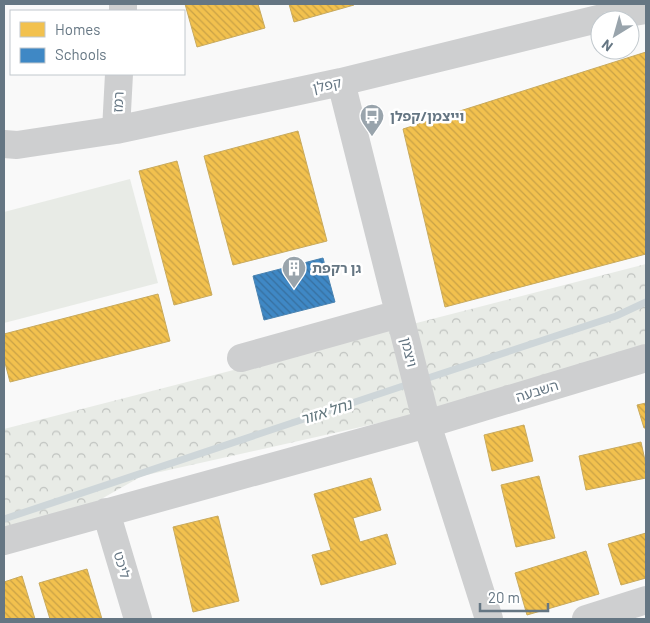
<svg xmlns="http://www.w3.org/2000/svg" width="650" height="623" font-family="Barlow,'Noto Sans Hebrew',sans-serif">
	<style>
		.park { fill: url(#park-crowns) }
		.garden { fill: #e8ebe6 }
		.homes { fill: url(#homes-back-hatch); stroke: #c8aa5e }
		.schools { fill: url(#schools-back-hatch); stroke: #4a83b1 }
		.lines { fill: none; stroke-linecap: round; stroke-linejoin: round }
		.stream { stroke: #ced6d9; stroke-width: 7 }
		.minor { stroke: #cecfd0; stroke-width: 28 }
		.labels { text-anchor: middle; stroke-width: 5; stroke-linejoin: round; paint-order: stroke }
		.street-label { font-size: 14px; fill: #657683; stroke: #fff }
		.poi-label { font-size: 14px; font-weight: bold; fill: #657683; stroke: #fff; text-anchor: start }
		.water-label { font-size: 15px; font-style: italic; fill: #60757c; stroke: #fff }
	</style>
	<defs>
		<pattern id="park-crowns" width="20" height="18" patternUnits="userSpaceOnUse" patternTransform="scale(1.25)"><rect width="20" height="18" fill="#e8ebe6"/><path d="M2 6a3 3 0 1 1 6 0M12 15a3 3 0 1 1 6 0" fill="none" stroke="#c0c3c0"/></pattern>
		<pattern id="homes-back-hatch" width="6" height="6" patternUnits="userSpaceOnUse" patternTransform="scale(1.25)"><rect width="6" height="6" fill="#f2c14e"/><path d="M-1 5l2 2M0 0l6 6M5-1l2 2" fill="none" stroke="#c8a146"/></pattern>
		<pattern id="schools-back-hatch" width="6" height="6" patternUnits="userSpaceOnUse" patternTransform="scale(1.25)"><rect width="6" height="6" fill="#3f88c5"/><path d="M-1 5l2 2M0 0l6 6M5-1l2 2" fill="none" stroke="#376f9e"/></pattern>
	</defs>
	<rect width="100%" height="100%" fill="#f9f9f9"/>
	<path class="park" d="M646,264V363L142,476L4,554V429Z"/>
	<path class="garden" d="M130,179L158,283L4,323V212Z"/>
	<path class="homes" d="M185,4H258L265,28L197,47Z
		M289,4H354V5L294,22Z
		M646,52V254L445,307L403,129Z
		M298,131L327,241L233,265L204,156Z
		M177,161L212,295L174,305L139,171Z
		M158,294L170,341L10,382L4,359V334Z
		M646,403V428H644L637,405Z
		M524,425L533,461L492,471L484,435Z
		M641,442L646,465V478L586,490L579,456Z
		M539,476L555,538L516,547L501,485Z
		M371,478L381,510L353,518L360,542L387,534L396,564L321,585L312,555L331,550L314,494Z
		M218,516L239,601L193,612L173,527Z
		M646,533V578L621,585L608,544Z
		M586,551L599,594L527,615L515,573Z
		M87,569L102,619H50L39,583Z
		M22,576L35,619H4V582Z"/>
	<path class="schools" d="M323,258L335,302L264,320L253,276Z"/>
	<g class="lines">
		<path class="stream" d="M422,380L616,316L646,302
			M4,519L412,383"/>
		<path class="minor" d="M123,11V4
			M341,82L427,424L489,619
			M116,130L119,74
			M4,144L17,145L116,130L341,82L610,16L646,10
			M241,358L399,314
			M106,512L138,619
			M4,541L427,424L646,358
			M586,619L646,600"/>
	</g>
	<defs>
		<symbol id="bus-pin" viewBox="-11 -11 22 30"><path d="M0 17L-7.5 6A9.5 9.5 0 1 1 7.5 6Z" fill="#99a4ac" stroke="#fff"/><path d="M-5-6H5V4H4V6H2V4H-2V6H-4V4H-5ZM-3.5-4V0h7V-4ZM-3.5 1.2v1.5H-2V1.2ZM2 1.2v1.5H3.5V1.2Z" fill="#fff"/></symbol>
		<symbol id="building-pin" viewBox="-11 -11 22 30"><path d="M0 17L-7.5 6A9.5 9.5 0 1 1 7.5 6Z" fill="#99a4ac" stroke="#fff"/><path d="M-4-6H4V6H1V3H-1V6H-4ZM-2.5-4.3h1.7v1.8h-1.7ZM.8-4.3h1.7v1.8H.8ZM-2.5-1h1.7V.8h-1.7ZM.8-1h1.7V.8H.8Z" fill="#fff"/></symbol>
	</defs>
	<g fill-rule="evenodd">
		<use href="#bus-pin" x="358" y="102" width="28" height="38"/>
		<use href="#building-pin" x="280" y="254" width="28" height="38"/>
	</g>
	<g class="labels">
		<g class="street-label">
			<text transform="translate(327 85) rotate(-12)" y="5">קפלן</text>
			<text transform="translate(118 102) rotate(-87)" y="5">רמז</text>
			<text transform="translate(409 352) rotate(76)" y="5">ויצמן</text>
			<text transform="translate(537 391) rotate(-17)" y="5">השבעה</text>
			<text transform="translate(122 565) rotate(74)" y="5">ליכט</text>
		</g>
		<g class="poi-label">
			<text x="390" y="121">וייצמן/קפלן</text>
			<text x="312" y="273">גן רקפת</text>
		</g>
		<g class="water-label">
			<text transform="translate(326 412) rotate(-18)" y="5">נחל אזור</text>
		</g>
	</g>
	<rect width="650" height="623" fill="none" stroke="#657683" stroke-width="10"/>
	<rect x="10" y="10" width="175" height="65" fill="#ffffff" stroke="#c1c8cd"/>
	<rect x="20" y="22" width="25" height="15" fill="#f2c14e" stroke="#c1c8cd"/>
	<text x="55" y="35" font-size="15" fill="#657683">Homes</text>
	<rect x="20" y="48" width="25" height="15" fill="#3f88c5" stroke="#c1c8cd"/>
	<text x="55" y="60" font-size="15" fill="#657683">Schools</text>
	<g transform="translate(615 35) rotate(217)"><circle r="24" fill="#ffffff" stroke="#c1c8cd"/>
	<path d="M0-4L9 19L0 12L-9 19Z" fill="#99a4ac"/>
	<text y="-8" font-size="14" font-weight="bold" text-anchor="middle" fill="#657683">N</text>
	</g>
	<path d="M480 603v8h68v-8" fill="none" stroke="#657683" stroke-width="2.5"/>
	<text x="488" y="603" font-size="15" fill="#657683" stroke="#ffffff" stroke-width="4" paint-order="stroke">20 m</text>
</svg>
